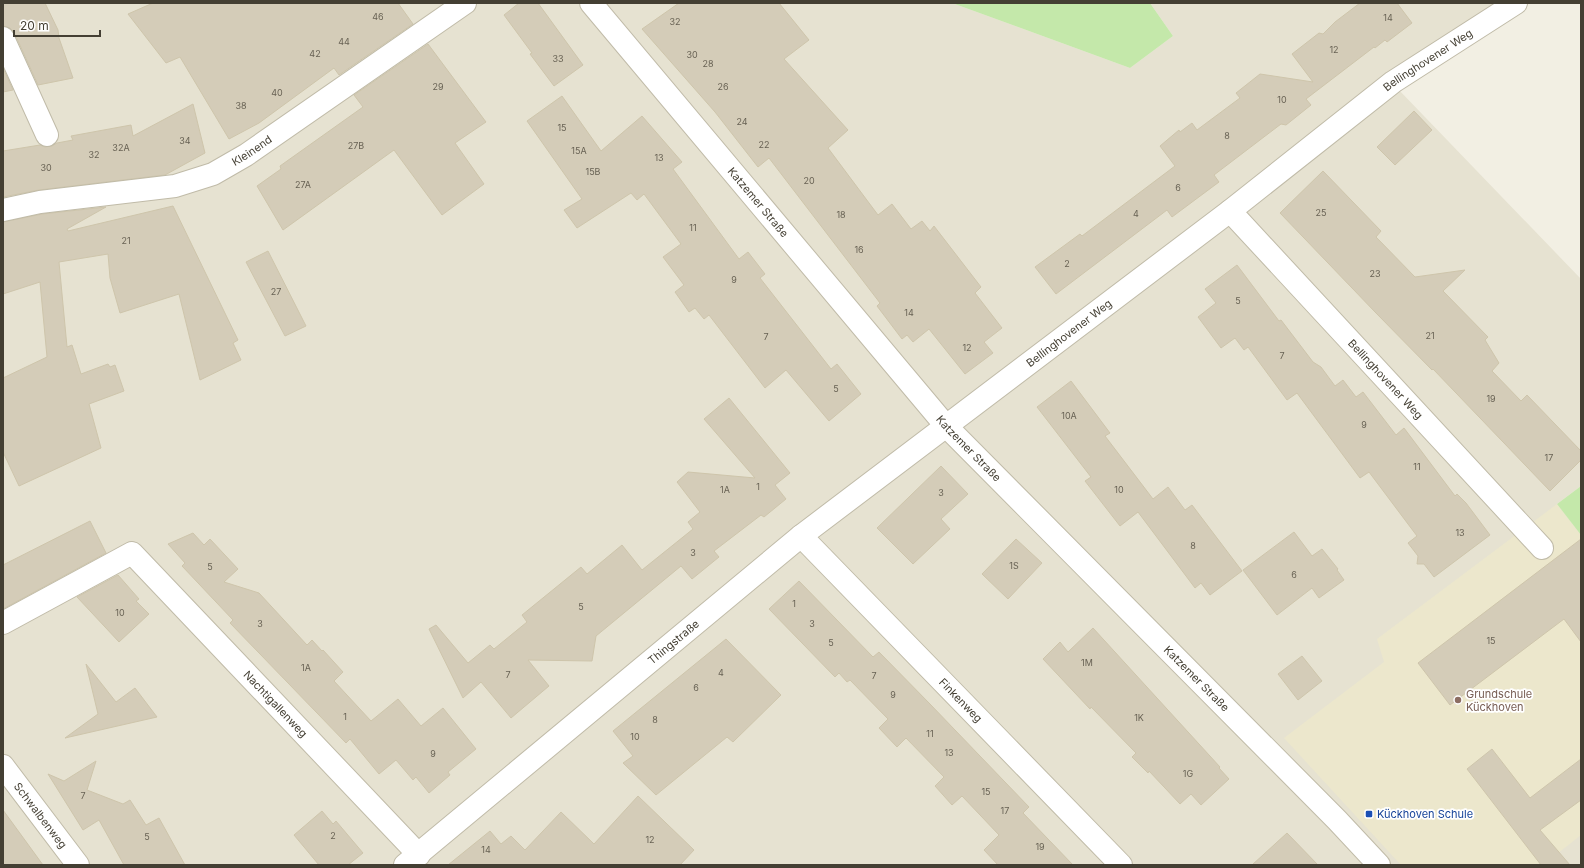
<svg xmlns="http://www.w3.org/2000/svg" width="1584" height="868" font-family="Inter,sans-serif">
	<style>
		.residential { fill: #e6e2d1 }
		.education { fill: #ece7cc }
		.green { fill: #c4e8aa }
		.building { fill: #d4ccb8; stroke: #cec5ab }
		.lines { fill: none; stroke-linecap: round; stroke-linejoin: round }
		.minor-casing { stroke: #c0bba8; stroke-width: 24 }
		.minor { stroke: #fff; stroke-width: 22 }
		.education-dot { fill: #8d6e63; stroke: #fff; stroke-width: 1.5 }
		.transit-dot { fill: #1a4fb4; stroke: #fff; stroke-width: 1.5 }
		.labels { text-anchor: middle; stroke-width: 3.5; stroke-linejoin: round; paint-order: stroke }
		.number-label { font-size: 9px; fill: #686254 }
		.street-label { font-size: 11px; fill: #443f33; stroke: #fff }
		.education-label { font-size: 11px; fill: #785e54; stroke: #fff; text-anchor: start }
		.transit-label { font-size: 11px; fill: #164399; stroke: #fff; text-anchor: start }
	</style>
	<rect width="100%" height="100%" fill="#f2efe3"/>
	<path class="residential" d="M3,3H952L1130,68L1173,36L1150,3H1507L1398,89L1581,279V486L1557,504L1581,535V865H3Z"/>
	<path class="education" d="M1557,504L1581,535V835L1543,865H1401L1284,738L1384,662L1377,639Z"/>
	<path class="green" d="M952,3H1150L1173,36L1130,68Z
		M1581,486V535L1557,504Z"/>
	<path class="building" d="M3,3H45L58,30L59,38L73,78L38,85L14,32L10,28L3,26Z
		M153,3H398L413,24L339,75L334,68L259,123L229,139L180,57L166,63L128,14Z
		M519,3H538L583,65L554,86L530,54L532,53L504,15Z
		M679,3H779L809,40L784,59L848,130L828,148L878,215L892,204L911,229L922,221L930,231L934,226L981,287L975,293L1002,328L984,342L993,353L965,374L929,329L913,342L907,335L902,339L877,306L880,303L769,158L758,167L715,112L642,29Z
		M1360,3H1397L1412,23L1387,42L1385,40L1375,48L1374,47L1306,99L1311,105L1286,125L1281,124L1214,175L1219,182L1172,217L1167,210L1056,294L1035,267L1080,234L1082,236L1175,166L1160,146L1179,130L1180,132L1192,123L1197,130L1240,98L1236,93L1260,74L1313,82L1292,54L1319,33L1323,34L1335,22Z
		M428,44L486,122L455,143L484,184L442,215L394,150L283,230L257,186L281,169L280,166L363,107L354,95Z
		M3,68L13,90L3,92Z
		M562,96L601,151L642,116L682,162L673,169L739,259L748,252L765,274L760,278L831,369L837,364L861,394L829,421L786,370L765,388L709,315L704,319L695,308L689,312L675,292L684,285L663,257L681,244L644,194L637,200L631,193L577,228L564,210L582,199L527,121Z
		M193,104L205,153L165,175L39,190L3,197V151L40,145L45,147L52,146L57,143L73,140L71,136L131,125L133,136Z
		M1414,111L1432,130L1395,165L1377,147Z
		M1323,171L1381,231L1376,237L1415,277L1465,270L1443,291L1488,337L1485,340L1499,363L1492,371L1521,401L1527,395L1581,451V460L1550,491L1433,369L1432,370L1376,313L1280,213Z
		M173,206L238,340L233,343L241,360L200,380L179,294L120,313L110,278L108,254L59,262L67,347L72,345L81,374L108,364L110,367L115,365L124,391L89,404L101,448L19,486L3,452V378L47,357L40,282L3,294V222L42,214L106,207L67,229L68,231Z
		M268,251L306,326L285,336L246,262Z
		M1237,265L1279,321L1281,320L1313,362L1321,367L1335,386L1343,380L1356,397L1363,392L1396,435L1404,428L1455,496L1457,494L1466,503L1490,535L1434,577L1424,564H1417L1418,556L1408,543L1417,536L1369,472L1360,478L1297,393L1287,400L1248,347L1244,350L1235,338L1221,348L1198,317L1216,303L1205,289Z
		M1071,381L1110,433L1105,436L1153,499L1168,487L1185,510L1192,505L1242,571L1210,595L1201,583L1195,588L1138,512L1120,526L1085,481L1091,477L1037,407Z
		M729,398L790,473L775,485L786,499L764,517L761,515L714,551L719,557L692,579L681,566L596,636L592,661L528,660L549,686L511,718L481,682L463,698L429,629L436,625L468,663L490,645L494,649L527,622L522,615L581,567L587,574L622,545L642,570L693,529L688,522L700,512L677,482L688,472L755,478L704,419Z
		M941,466L968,494L941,519L950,529L913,564L877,528Z
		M90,521L106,553L3,609V565Z
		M1294,532L1312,556L1322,549L1338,569L1337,570L1344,580L1319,598L1312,588L1277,615L1243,570Z
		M193,533L204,545L210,539L238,569L224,582L259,593L307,645L312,640L322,651L323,650L343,672L334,681L371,721L398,699L421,726L443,708L476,749L448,772L450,775L429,793L416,777L413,780L396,760L379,774L350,739L346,743L230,623L233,620L182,566L185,563L168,544Z
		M1016,539L1042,563L1008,599L982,574Z
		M1581,539V642L1564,619L1450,705L1418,663Z
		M118,575L139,599L136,601L149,614L119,642L77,597Z
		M799,581L873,657L879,652L930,704L1029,807L1023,813L1073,865H998L984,850L999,835L962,796L952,805L935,786L944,777L906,738L897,747L879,728L888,719L850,680L847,682L839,673L835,677L769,609Z
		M1093,628L1220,767L1219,768L1229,779L1201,805L1191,794L1180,804L1149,771L1148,773L1132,757L1136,753L1091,707L1090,709L1043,659L1060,642L1068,652Z
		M726,639L781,695L733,742L727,737L656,795L623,763L633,756L613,731Z
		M1302,656L1322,681L1298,700L1278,674Z
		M86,664L116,702L135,688L157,717L65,738L98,714Z
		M1492,749L1530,798L1581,759V800L1540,830L1570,865H1541L1467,769Z
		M96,761L87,790L123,804L130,800L146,825L159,818L185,865H124L99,820L83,830L48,774L64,781Z
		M638,796L694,850L680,865H448L490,831L501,844L511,836L525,850L561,812L594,844Z
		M3,810L43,865H3Z
		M322,811L333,824L336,821L363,853L348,865H319L294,835Z
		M1287,833L1318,865H1252Z"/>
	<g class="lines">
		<defs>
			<g id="minor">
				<path id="s1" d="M591,3L946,426L1337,820L1379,865"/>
				<path d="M3,38L47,135"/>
				<path id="s2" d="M3,210L40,202L175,186L213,174L246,155L465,3"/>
				<path id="s3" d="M1230,211L1542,548"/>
				<path id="s4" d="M801,536L1121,865"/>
				<path id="s5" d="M3,623L132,553L419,855"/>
				<path id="s6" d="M3,766L78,865"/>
				<path id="s7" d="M405,865L801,536L1230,211L1393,82L1516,3"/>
			</g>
		</defs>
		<use href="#minor" class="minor-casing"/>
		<use href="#minor" class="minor"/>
	</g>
	<circle class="education-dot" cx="1458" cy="700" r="4"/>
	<rect class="transit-dot" x="1365" y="810" width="8" height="8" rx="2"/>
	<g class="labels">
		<g class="number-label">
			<text x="378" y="20">46</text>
			<text x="1388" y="21">14</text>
			<text x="675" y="25">32</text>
			<text x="344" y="45">44</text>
			<text x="1334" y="53">12</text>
			<text x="315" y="57">42</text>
			<text x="692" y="58">30</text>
			<text x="558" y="62">33</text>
			<text x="708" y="67">28</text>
			<text x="438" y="90">29</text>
			<text x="723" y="90">26</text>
			<text x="277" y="96">40</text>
			<text x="1282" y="103">10</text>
			<text x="241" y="109">38</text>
			<text x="742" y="125">24</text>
			<text x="562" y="131">15</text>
			<text x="1227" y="139">8</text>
			<text x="185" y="144">34</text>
			<text x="764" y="148">22</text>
			<text x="356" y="149">27B</text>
			<text x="121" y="151">32A</text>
			<text x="579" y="154">15A</text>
			<text x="94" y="158">32</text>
			<text x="659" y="161">13</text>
			<text x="46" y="171">30</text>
			<text x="593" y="175">15B</text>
			<text x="809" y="184">20</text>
			<text x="303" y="188">27A</text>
			<text x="1178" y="191">6</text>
			<text x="1321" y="216">25</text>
			<text x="1136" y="217">4</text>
			<text x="841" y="218">18</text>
			<text x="693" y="231">11</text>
			<text x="126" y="244">21</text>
			<text x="859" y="253">16</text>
			<text x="1067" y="267">2</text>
			<text x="1375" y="277">23</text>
			<text x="734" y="283">9</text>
			<text x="276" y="295">27</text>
			<text x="1238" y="304">5</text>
			<text x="909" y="316">14</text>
			<text x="1430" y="339">21</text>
			<text x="766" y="340">7</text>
			<text x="967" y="351">12</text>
			<text x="1282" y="359">7</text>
			<text x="836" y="392">5</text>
			<text x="1491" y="402">19</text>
			<text x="1069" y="419">10A</text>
			<text x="1364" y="428">9</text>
			<text x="1549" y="461">17</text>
			<text x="1417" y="470">11</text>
			<text x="758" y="490">1</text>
			<text x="725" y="493">1A</text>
			<text x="1119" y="493">10</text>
			<text x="941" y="496">3</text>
			<text x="1460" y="536">13</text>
			<text x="1193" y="549">8</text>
			<text x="693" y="556">3</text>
			<text x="1014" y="569">1S</text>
			<text x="210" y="570">5</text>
			<text x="1294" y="578">6</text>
			<text x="794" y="607">1</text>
			<text x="581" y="610">5</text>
			<text x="120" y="616">10</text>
			<text x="260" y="627">3</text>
			<text x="812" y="627">3</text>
			<text x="1491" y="644">15</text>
			<text x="831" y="646">5</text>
			<text x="1087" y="666">1M</text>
			<text x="306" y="671">1A</text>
			<text x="721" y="676">4</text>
			<text x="508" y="678">7</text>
			<text x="874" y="679">7</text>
			<text x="696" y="691">6</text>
			<text x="893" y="698">9</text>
			<text x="345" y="720">1</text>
			<text x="1139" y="721">1K</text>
			<text x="655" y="723">8</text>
			<text x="930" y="737">11</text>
			<text x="635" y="740">10</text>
			<text x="949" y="756">13</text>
			<text x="433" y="757">9</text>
			<text x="1188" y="777">1G</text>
			<text x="986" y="795">15</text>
			<text x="83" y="799">7</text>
			<text x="1005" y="814">17</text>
			<text x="333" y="839">2</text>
			<text x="147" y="840">5</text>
			<text x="650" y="843">12</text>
			<text x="1040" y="850">19</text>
			<text x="486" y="853">14</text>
		</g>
		<g class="street-label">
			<text dy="4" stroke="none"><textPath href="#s7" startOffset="1302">Bellinghovener Weg</textPath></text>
			<text dy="4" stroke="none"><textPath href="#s2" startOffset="259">Kleinend</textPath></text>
			<text dy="4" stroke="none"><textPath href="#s1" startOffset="260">Katzemer Straße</textPath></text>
			<text dy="4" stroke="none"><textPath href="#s7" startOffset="851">Bellinghovener Weg</textPath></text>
			<text dy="4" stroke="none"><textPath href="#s3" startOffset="229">Bellinghovener Weg</textPath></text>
			<text dy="4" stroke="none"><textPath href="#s1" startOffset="584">Katzemer Straße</textPath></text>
			<text dy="4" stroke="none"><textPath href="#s7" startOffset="349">Thingstraße</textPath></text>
			<text dy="4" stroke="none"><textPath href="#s1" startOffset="908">Katzemer Straße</textPath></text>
			<text dy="4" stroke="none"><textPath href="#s4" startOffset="229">Finkenweg</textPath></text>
			<text dy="4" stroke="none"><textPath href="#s5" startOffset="355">Nachtigallenweg</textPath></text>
			<text dy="4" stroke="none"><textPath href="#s6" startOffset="62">Schwalbenweg</textPath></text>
		</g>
		<g class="education-label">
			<text x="1466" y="698">Grundschule<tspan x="1466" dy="13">Kückhoven</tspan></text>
		</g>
		<g class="transit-label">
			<text x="1377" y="818">Kückhoven Schule</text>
		</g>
	</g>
	<rect width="1584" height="868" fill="none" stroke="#443f33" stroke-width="8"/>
	<path d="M14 30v6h86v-6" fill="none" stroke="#443f33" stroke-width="2"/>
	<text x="20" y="30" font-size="12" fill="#443f33" stroke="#ffffff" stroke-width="3" paint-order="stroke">20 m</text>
</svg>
